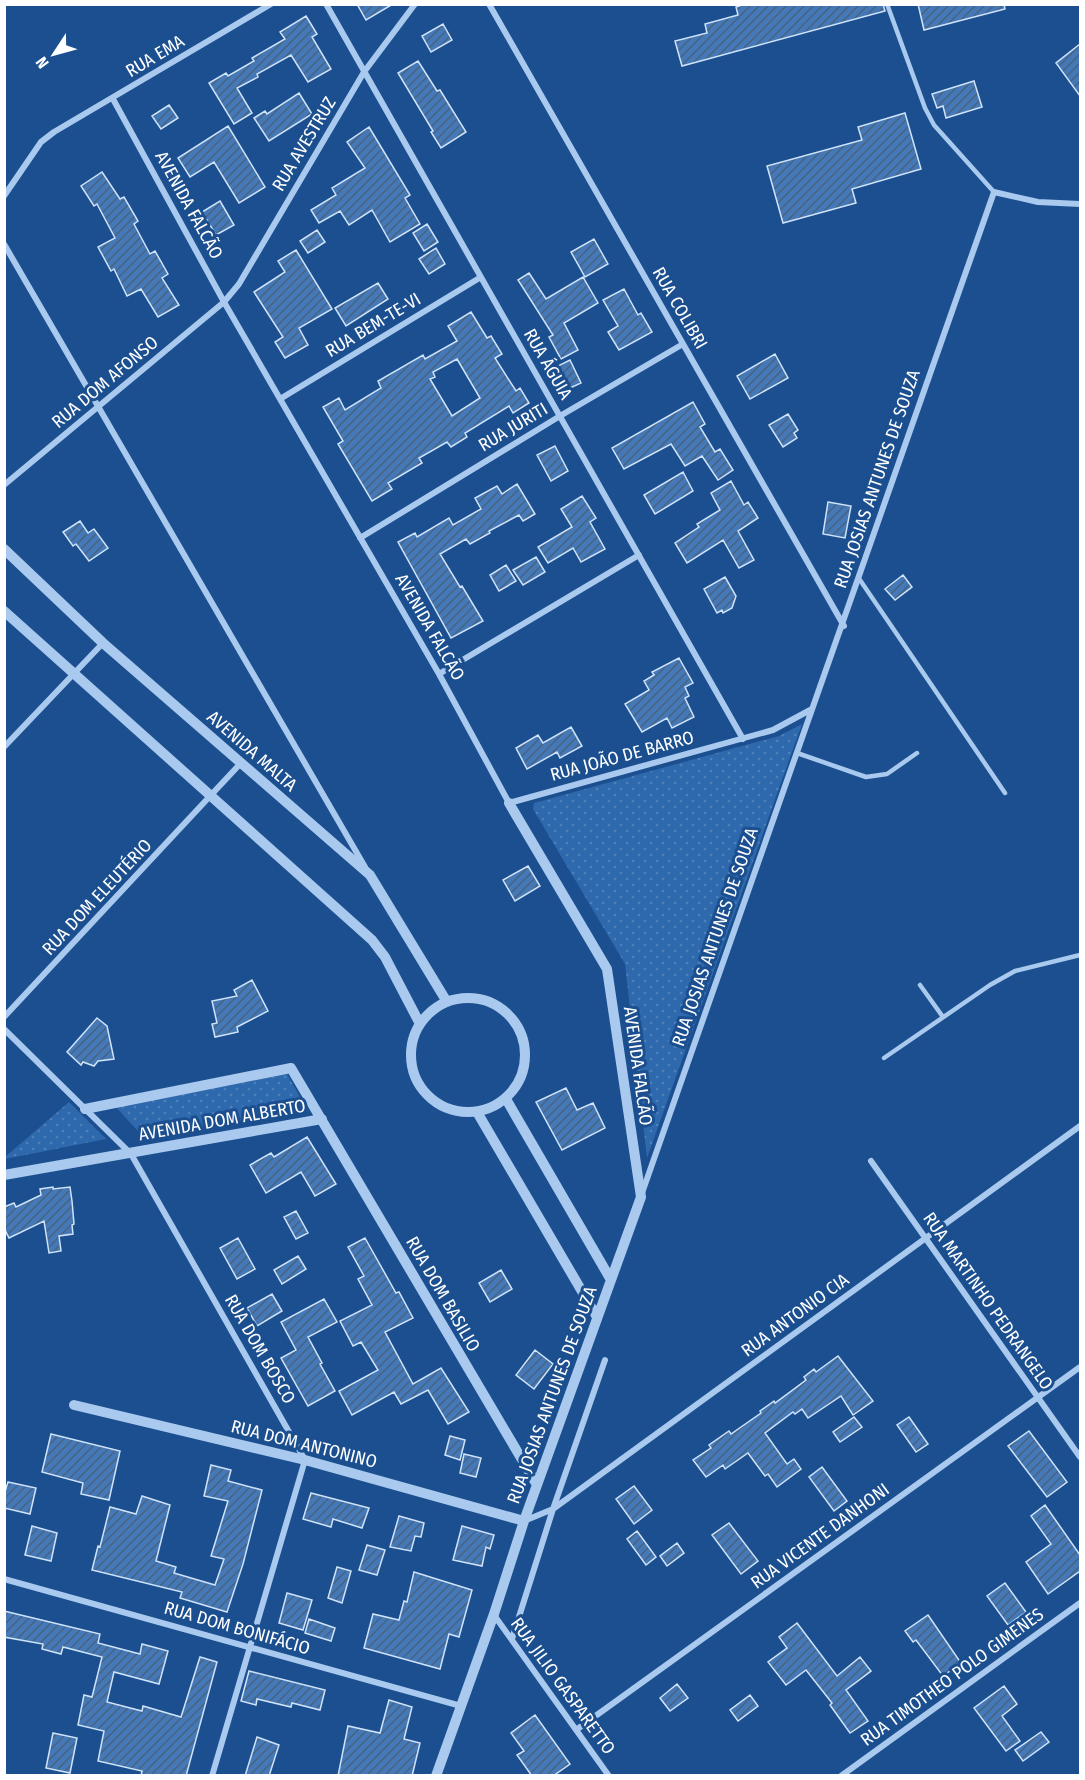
<svg xmlns="http://www.w3.org/2000/svg" width="1085" height="1780" font-family="'Fira Sans Condensed',sans-serif">
	<style>
		.grass { fill: url(#grass-dots) }
		.building { fill: url(#building-hatch); stroke: #cfe3fa; stroke-width: 1.5; fill-rule: evenodd }
		.lines { fill: none; stroke-linecap: round; stroke-linejoin: round }
		.service { stroke: #a9c9ee; stroke-width: 4.5 }
		.minor { stroke: #a9c9ee; stroke-width: 6 }
		.tertiary { stroke: #a9c9ee; stroke-width: 10 }
		.labels { text-anchor: middle; stroke-width: 6; stroke-linejoin: round; paint-order: stroke }
		.street-label { font-size: 18px; fill: #fff; stroke: #1b4f8f }
	</style>
	<defs>
		<pattern id="grass-dots" width="8" height="8" patternUnits="userSpaceOnUse" patternTransform="scale(1.5)"><rect width="8" height="8" fill="#2e69ad"/><path d="M2 2h.1M6 6h.1" fill="none" stroke="#4d80b9" stroke-width="1.8" stroke-linecap="round"/></pattern>
		<pattern id="building-hatch" width="6" height="6" patternUnits="userSpaceOnUse" patternTransform="scale(1.5)"><rect width="6" height="6" fill="#4478b7"/><path d="M-1 1l2-2M0 6l6-6M5 7l2-2" fill="none" stroke="#486282"/></pattern>
	</defs>
	<rect width="100%" height="100%" fill="#1b4f8f"/>
	<path class="grass" d="M802,724L647,1158L625,964L533,809L534,803L779,736Z
		M287,1074L308,1111L146,1140L116,1107Z
		M69,1102L106,1139L5,1159V1157Z"/>
	<path class="building" d="M357,4H393L366,20Z
		M745,4H883L885,11L682,66L675,41L707,33L705,24L738,15L736,7Z
		M918,4H1004L1005,9L924,30Z
		M306,16L317,34L312,37L331,69L308,82L291,55L257,74L258,77L237,88L252,113L234,124L209,83L226,73L228,76L254,61L252,58L285,39L280,32Z
		M443,24L452,40L431,52L422,36Z
		M1080,44V96L1056,63Z
		M418,61L437,91L440,90L466,132L441,148L431,132L433,131L398,73Z
		M974,81L982,107L946,118L943,106L937,108L932,94Z
		M299,93L312,114L269,141L254,118L265,111L267,114Z
		M169,105L178,118L161,129L152,116Z
		M905,113L921,169L852,189L856,203L783,223L767,166L862,140L858,127Z
		M228,126L265,187L239,203L214,162L190,177L178,158Z
		M369,127L410,195L405,198L420,224L390,242L372,210L349,225L340,211L319,223L311,210L336,195L332,188L365,168L347,142Z
		M102,172L120,199L124,197L138,221L134,224L150,254L155,251L168,274L162,278L179,305L158,317L141,289L127,296L114,269L111,271L98,247L115,238L97,204L94,206L81,186Z
		M220,201L234,225L216,235L202,212Z
		M427,224L438,242L424,251L413,233Z
		M317,230L325,242L308,253L300,241Z
		M594,239L608,264L585,277L571,252Z
		M436,248L445,264L429,274L419,259Z
		M296,250L332,309L299,328L308,345L285,358L275,342L283,337L254,292L285,272L278,261Z
		M529,273L546,299L583,277L598,303L564,323L578,350L561,359L549,337L553,335L518,280Z
		M378,283L388,299L346,326L335,308Z
		M624,289L638,315L641,313L652,332L619,350L608,332L618,326L603,300Z
		M471,312L487,338L491,336L502,354L495,358L516,391L520,388L529,403L513,413L509,406L465,433L467,437L451,447L447,442L419,458L422,463L388,483L392,489L372,501L338,444L343,441L323,407L339,398L345,410L381,388L378,381L423,355L425,359L457,341L448,326ZM457,359L480,398L452,416L430,379L435,377L433,372Z
		M775,354L788,378L750,399L737,376Z
		M570,360L581,383L568,389L556,367Z
		M693,402L705,424L700,427L715,452L720,449L733,470L718,480L702,456L685,466L671,444L624,469L612,448Z
		M788,414L798,430L794,433L797,438L783,447L769,425Z
		M555,446L568,471L551,481L537,455Z
		M683,472L693,491L655,514L644,495Z
		M731,481L744,505L748,502L758,518L738,531L754,560L739,568L723,540L687,563L675,543L699,527L697,524L720,510L711,493Z
		M517,484L535,514L523,521L519,515L489,531L490,533L470,544L466,539L440,554L460,587L462,586L483,621L451,638L398,542L415,533L417,537L449,518L453,525L481,509L475,498L497,486L502,494Z
		M582,496L596,518L590,522L605,549L581,562L573,548L548,563L538,547L572,527L561,509Z
		M828,502L851,506L845,538L823,534Z
		M80,521L88,533L94,529L108,548L89,561L76,544L73,546L63,532Z
		M536,557L545,572L523,585L513,570Z
		M506,565L516,581L499,591L490,575Z
		M903,575L912,587L895,600L885,589Z
		M725,577L736,596L732,608L723,613L722,610L717,613L704,589Z
		M679,658L693,683L685,687L689,696L685,698L694,717L672,728L667,718L642,732L625,704L649,690L644,681L654,675L652,672Z
		M571,727L582,746L560,758L557,752L527,769L516,748L538,735L543,743Z
		M528,866L540,886L515,901L503,880Z
		M252,980L268,1011L237,1027L238,1032L215,1037L212,1024L217,1023L212,1001L237,996L234,990Z
		M97,1018L107,1026L114,1059L98,1061L94,1066L83,1062L81,1065L67,1052Z
		M566,1088L577,1110L593,1103L605,1128L562,1150L536,1102Z
		M307,1137L336,1184L315,1196L301,1172L266,1193L250,1165L271,1153L274,1157Z
		M53,1187V1189L70,1187L72,1201L74,1224L72,1225L73,1234L59,1236L61,1251L49,1253L44,1221L9,1238L4,1228V1207L14,1203L16,1207L41,1195L40,1189Z
		M296,1211L308,1233L296,1239L284,1217Z
		M238,1238L255,1269L237,1279L220,1248Z
		M365,1238L396,1293L399,1292L413,1318L385,1332L413,1384L441,1368L469,1412L448,1424L428,1390L401,1404L394,1392L352,1415L339,1391L378,1370L361,1342L353,1346L340,1321L372,1305L358,1279L364,1276L348,1247Z
		M298,1256L306,1269L282,1284L274,1270Z
		M501,1270L512,1289L490,1302L479,1283Z
		M272,1294L282,1311L257,1326L247,1308Z
		M324,1299L337,1322L308,1337L322,1363L320,1364L335,1391L308,1406L281,1358L296,1350L281,1322Z
		M535,1350L553,1364L534,1389L516,1375Z
		M838,1356L873,1401L853,1415L841,1396L808,1418L802,1409L795,1414L793,1412L765,1433L787,1464L794,1459L801,1469L777,1487L768,1474L765,1476L748,1453L725,1469L723,1465L706,1477L693,1460L711,1448L709,1445L729,1431L731,1434L761,1413L760,1411L774,1401L775,1403L806,1380L804,1377L814,1369L816,1372Z
		M854,1417L862,1427L840,1442L833,1432Z
		M909,1417L928,1444L916,1452L897,1425Z
		M1029,1431L1067,1482L1047,1497L1008,1446Z
		M51,1434L120,1451L109,1500L81,1494L83,1483L42,1472Z
		M450,1436L465,1440L460,1460L445,1455Z
		M464,1454L481,1458L476,1477L460,1473Z
		M211,1465L231,1470L228,1481L262,1490L243,1564L227,1612L180,1598L182,1592L92,1570L98,1546L100,1547L110,1507L136,1514L142,1496L170,1505L156,1561L176,1567L174,1573L215,1585L224,1559L211,1556L228,1501L204,1496Z
		M822,1467L847,1501L834,1511L809,1477Z
		M8,1482L36,1488L30,1514L4,1508V1495Z
		M634,1486L652,1510L634,1524L616,1499Z
		M311,1493L369,1508L362,1528L333,1519L331,1527L303,1519Z
		M1045,1505L1080,1555V1571L1048,1594L1026,1562L1051,1544L1031,1516Z
		M399,1516L424,1523L421,1537L415,1536L411,1551L390,1547Z
		M729,1523L758,1561L741,1574L712,1535Z
		M32,1526L57,1533L51,1561L25,1555Z
		M462,1526L494,1535L490,1549L486,1547L482,1566L453,1560Z
		M637,1531L656,1557L646,1565L627,1539Z
		M677,1543L684,1553L667,1566L660,1556Z
		M367,1545L385,1550L377,1575L359,1570Z
		M337,1567L351,1571L342,1603L328,1598Z
		M414,1572L472,1590L459,1637L449,1634L440,1669L364,1648L373,1614L399,1620L404,1601L407,1602Z
		M1005,1583L1026,1612L1008,1625L987,1596Z
		M287,1593L312,1600L303,1630L279,1623Z
		M4,1611L100,1634L98,1643L140,1654L142,1644L168,1651L159,1684L114,1672L107,1702L142,1711L143,1706L181,1717L200,1657L217,1662L186,1776H141L142,1771L98,1761L104,1731L78,1725L84,1695L92,1697L102,1657L63,1647L61,1654L42,1649L43,1644L4,1637Z
		M928,1615L961,1663L943,1676L916,1640L913,1642L905,1631Z
		M309,1619L335,1628L331,1641L305,1633Z
		M797,1623L837,1676L860,1657L871,1671L846,1690L868,1721L850,1733L830,1705L832,1703L806,1670L786,1685L768,1662L787,1648L779,1637Z
		M249,1671L325,1690L320,1710L292,1703L291,1707L257,1699L256,1705L241,1701Z
		M677,1684L688,1698L670,1711L660,1698Z
		M1004,1686L1017,1704L1002,1716L1020,1741L1006,1751L974,1708Z
		M750,1695L758,1706L738,1721L730,1710Z
		M389,1700L412,1707L404,1739L420,1743L412,1776H338L348,1726L380,1733Z
		M535,1715L570,1764L553,1776H532L517,1755L524,1751L511,1733Z
		M1041,1732L1049,1742L1023,1761L1015,1750Z
		M53,1733L77,1738L70,1773L46,1768Z
		M257,1737L279,1745L269,1776H245Z"/>
	<g class="lines">
		<path class="service" d="M887,4L925,108L934,125L994,192
			M860,580L1005,793
			M797,753L866,777L887,774L917,753
			M920,985L943,1017
			M884,1058L990,985L1015,971L1080,955"/>
		<path class="minor" d="M326,4L743,739
			M489,4L844,626
			M113,99L224,302L439,674L509,803L773,730L812,709
			M4,196L41,142L54,132L271,4
			M4,244L365,867
			M280,399L481,277
			M4,485L224,302L239,284L364,72L415,4
			M360,538L560,416L683,344
			M439,674L639,555
			M4,747L103,643
			M4,1017L240,764
			M4,1029L131,1154L305,1460L212,1776
			M871,1161L1080,1457
			M642,1193C759,859 879,526 994,192L1038,202L1080,204
			M524,1521L553,1509L1080,1126
			M4,1579L461,1706
			M494,1615L609,1776
			M512,1639L553,1509L605,1360
			M576,1730L1080,1367
			M841,1776L1080,1603"/>
		<path class="tertiary" d="M4,549L103,643L370,875L447,1002
			M4,611L372,940L385,957L420,1024
			M411 1055a57 57 0 1 1 114 0a57 57 0 1 1-114 0Z
			M506,1099L611,1280
			M85,1109L291,1068L537,1485
			M477,1112L597,1317
			M4,1175L322,1119
			M74,1405L305,1460L524,1521
			M436,1776L494,1614L524,1521L641,1197L607,969L509,803"/>
	</g>
	<g class="labels">
		<g class="street-label">
			<text transform="translate(155 56) rotate(-31)" y="6">RUA EMA</text>
			<text transform="translate(304 144) rotate(-59)" y="6">RUA AVESTRUZ</text>
			<text transform="translate(189 205) rotate(61)" y="6">AVENIDA FALCÃO</text>
			<text transform="translate(680 308) rotate(60)" y="6">RUA COLIBRI</text>
			<text transform="translate(373 325) rotate(-31)" y="6">RUA BEM-TE-VI</text>
			<text transform="translate(548 364) rotate(60)" y="6">RUA ÁGUIA</text>
			<text transform="translate(105 382) rotate(-40)" y="6">RUA DOM AFONSO</text>
			<text transform="translate(513 427) rotate(-31)" y="6">RUA JURITI</text>
			<text transform="translate(877 479) rotate(-71)" y="6">RUA JOSIAS ANTUNES DE SOUZA</text>
			<text transform="translate(430 627) rotate(60)" y="6">AVENIDA FALCÃO</text>
			<text transform="translate(252 751) rotate(41)" y="6">AVENIDA MALTA</text>
			<text transform="translate(622 756) rotate(-15)" y="6">RUA JOÃO DE BARRO</text>
			<text transform="translate(97 897) rotate(-47)" y="6">RUA DOM ELEUTÉRIO</text>
			<text transform="translate(715 937) rotate(-71)" y="6">RUA JOSIAS ANTUNES DE SOUZA</text>
			<text transform="translate(638 1066) rotate(82)" y="6">AVENIDA FALCÃO</text>
			<text transform="translate(222 1120) rotate(-10)" y="6">AVENIDA DOM ALBERTO</text>
			<text transform="translate(443 1294) rotate(60)" y="6">RUA DOM BASILIO</text>
			<text transform="translate(988 1301) rotate(55)" y="6">RUA MARTINHO PEDRANGELO</text>
			<text transform="translate(795 1315) rotate(-36)" y="6">RUA ANTONIO CIA</text>
			<text transform="translate(260 1349) rotate(60)" y="6">RUA DOM BOSCO</text>
			<text transform="translate(552 1395) rotate(-70)" y="6">RUA JOSIAS ANTUNES DE SOUZA</text>
			<text transform="translate(304 1444) rotate(14)" y="6">RUA DOM ANTONINO</text>
			<text transform="translate(820 1536) rotate(-36)" y="6">RUA VICENTE DANHONI</text>
			<text transform="translate(237 1628) rotate(16)" y="6">RUA DOM BONIFÁCIO</text>
			<text transform="translate(952 1677) rotate(-36)" y="6">RUA TIMOTHEO POLO GIMENES</text>
			<text transform="translate(563 1686) rotate(54)" y="6">RUA JILIO GASPARETTO</text>
		</g>
	</g>
	<rect width="1085" height="1780" fill="none" stroke="#ffffff" stroke-width="12"/>
	<g transform="translate(54 54) rotate(234)" stroke="#1b4f8f" stroke-width="4.5" paint-order="stroke">
	<path d="M0-4.5L10 22L0 15L-10 22Z" fill="#ffffff"/>
	<text y="-9" font-size="16" font-weight="bold" text-anchor="middle" fill="#ffffff">N</text>
	</g>
</svg>
